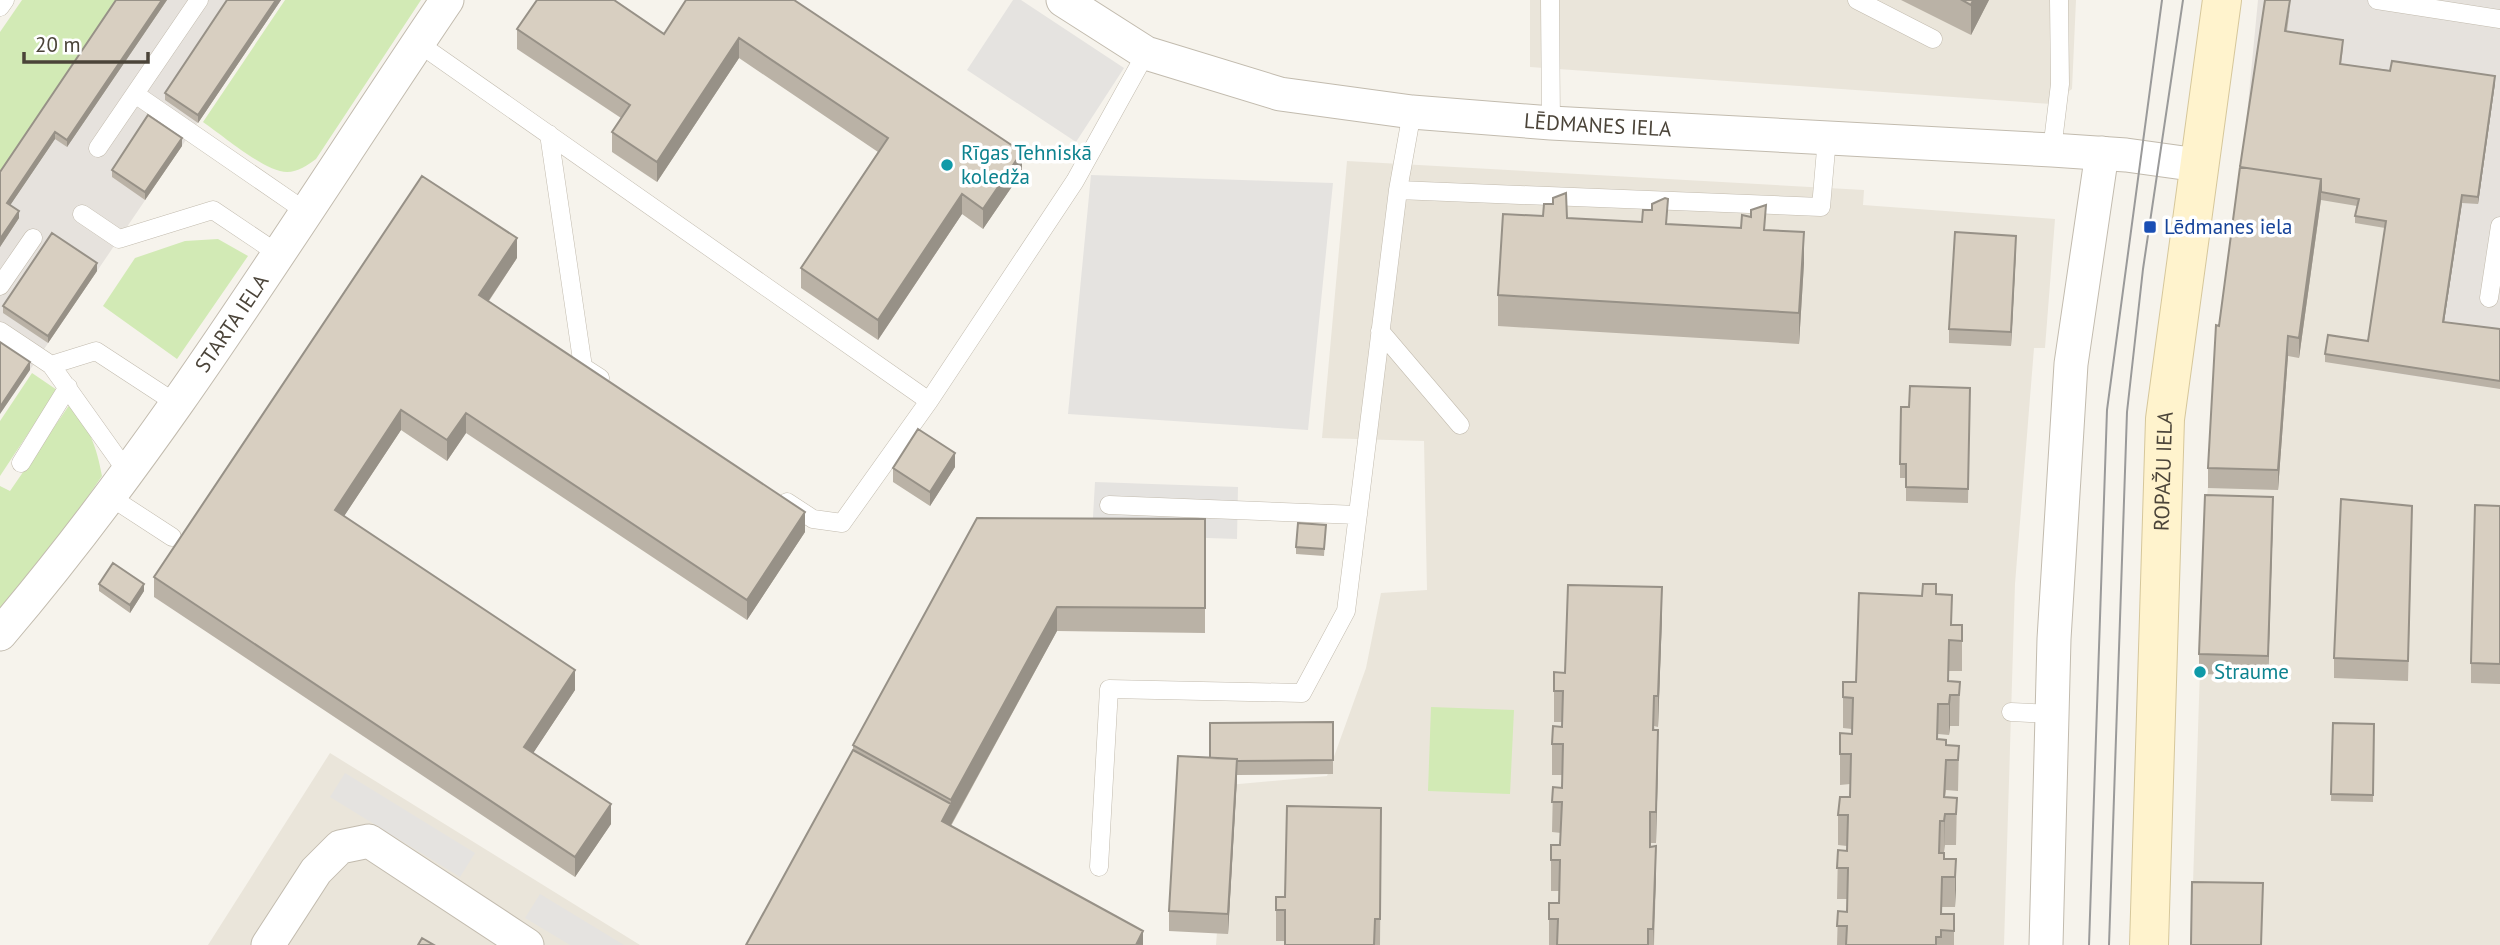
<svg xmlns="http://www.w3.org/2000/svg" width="2500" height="945" font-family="'PT Sans',sans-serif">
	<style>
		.residential { fill: #eae5da }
		.industrial { fill: #e6e2dd }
		.green { fill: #d2eab5 }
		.parking { fill: #e5e3e0 }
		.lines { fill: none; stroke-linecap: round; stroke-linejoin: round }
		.lane-casing { stroke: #c2bbae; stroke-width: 19 }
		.street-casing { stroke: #c2bbae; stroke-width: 35 }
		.secondary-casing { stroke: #d6c79b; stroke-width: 40 }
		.lane { stroke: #fff; stroke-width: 18 }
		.street { stroke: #fff; stroke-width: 33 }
		.secondary { stroke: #fff3cd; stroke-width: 38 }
		.tram { stroke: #9a9a9a; stroke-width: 2 }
		.wall { fill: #bab2a6 }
		.shaded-wall { fill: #979187 }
		.building { fill: #d8cfc1; stroke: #979187; stroke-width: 2 }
		.culture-dot { fill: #0f9aa8; stroke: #fff; stroke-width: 2.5 }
		.transit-dot { fill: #1a4fb4; stroke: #fff; stroke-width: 2.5 }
		.labels { text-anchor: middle; stroke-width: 7; stroke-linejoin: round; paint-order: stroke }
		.street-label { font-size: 21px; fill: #4b4439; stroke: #fff }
		.culture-label { font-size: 21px; fill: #0d838f; stroke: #fff; text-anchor: start }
		.transit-label { font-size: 21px; fill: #164399; stroke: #fff; text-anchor: start }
	</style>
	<rect width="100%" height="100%" fill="#f6f3ec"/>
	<path class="residential" d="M1530,0H2076L2072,89L2051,104L1530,67Z
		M1347,161L1864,190L1863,205L2055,219L2045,348H2034L2015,584L2004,945H1216L1228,785L1327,776L1366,668L1381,593L1427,590L1424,441L1322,438Z
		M2240,187L2413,212L2387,371L2500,389V945H2191L2205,515Z
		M330,753L640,945H208Z"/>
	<path class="industrial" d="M120,0H281L0,414V176Z
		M2258,0H2500V389L2387,372L2412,212L2240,187Z"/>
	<path class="green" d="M22,0H117L0,174V32Z
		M285,0H421L316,159C308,165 298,172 287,172C265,172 222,135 203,122Z
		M218,239L248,256L177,359L103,306L135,258L185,241Z
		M32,373L57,390L0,476V421Z
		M70,404C89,426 97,448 102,476L58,540L0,609V486L10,491Z
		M1431,707L1514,710L1510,794L1428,791Z"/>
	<path class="parking" d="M1013,0H1021L1124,68L1076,142L967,70Z
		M1091,175L1333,183L1308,430L1068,414Z
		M1095,482L1238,487L1237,539L1092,534Z
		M345,773L475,853L460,877L330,797Z
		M540,894L624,945H570L525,918Z"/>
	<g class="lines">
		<defs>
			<path id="lane" d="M1550,0L1551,123
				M1857,0L1933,39
				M2377,0L2500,19
				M0,7L5,0
				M418,43L929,401L842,523L813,519L787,502
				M135,94L305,211
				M549,134L583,367L600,378
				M98,148L199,0
				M2052,150L2060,84L2059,0
				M1398,190L1821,207L1827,138
				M82,214L119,239L213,210L277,253
				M0,286L33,238
				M2489,298L2500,226
				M0,331L51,365L128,473
				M1380,331L1460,425
				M51,365L96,351L177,404
				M929,401L1075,181L1146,53
				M21,463L68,387
				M109,496L172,537
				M1109,505L1358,515
				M2011,712L2052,714
				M1099,867L1109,689L1302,693L1346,611L1398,190L1412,112"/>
			<g id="street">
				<path id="s1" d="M1063,0L1146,53L1280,94L1412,112L1551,123L2052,150L2126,155L2198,165"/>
				<path id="s2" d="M0,634C168,437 302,214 447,0"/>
				<path d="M268,945L316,871L340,847L369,841L527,945"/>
				<path d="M2046,945L2054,639L2071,364L2102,153"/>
			</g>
			<g id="secondary">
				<path id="s3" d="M2149,945L2165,419L2222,0"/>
			</g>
		</defs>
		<use href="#lane" class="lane-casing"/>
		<use href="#street" class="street-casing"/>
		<use href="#secondary" class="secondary-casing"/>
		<use href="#lane" class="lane"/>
		<use href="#street" class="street"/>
		<use href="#secondary" class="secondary"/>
		<path class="tram" d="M2089,945L2107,410L2162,0
			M2109,945L2127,412L2143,269L2183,0"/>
	</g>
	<path class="wall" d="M116,0H167L67,147L55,139L10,205L19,218L0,247V172Z
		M227,0H281L198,123L165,100V93Z
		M686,0L1022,172L983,229L962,214L878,340L801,288V268L878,152L739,58L657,182L612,152V132L621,118L517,49V29L664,34Z
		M1901,0H1989L1971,35Z
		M2290,7L2287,31L2343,48L2341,64L2495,83L2478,204L2462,203L2444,322L2500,329V389L2325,362V354L2368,341L2385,228L2355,223V216L2357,206L2321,200L2299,358L2288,356L2278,490L2208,488V468L2219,326Z
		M182,146L145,200L112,177V170Z
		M1567,218L1766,230L1804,263L1799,344L1498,326V295Z
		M2016,250L2011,346L1949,343V329Z
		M517,258L489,301L805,532L747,620L466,433L447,461L401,430L344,516L575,690L533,753L611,824L575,877L154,597V577Z
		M97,271L48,343L3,313V306Z
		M1970,388L1968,503L1906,501V478H1900V464L1909,407Z
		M955,467L930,506L893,482V468Z
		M2500,506V684L2471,683V663Z
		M2273,517L2268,676L2199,674V654Z
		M977,518L1205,519V633L1057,631L951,826L1143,945H746L853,750V745Z
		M1326,525L1324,556L1296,554V547Z
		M2412,526L2408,681L2334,678V658Z
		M99,584L144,591L130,613L99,591Z
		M1936,594L1952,625H1962V671H1949V681L1960,682L1959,726H1950L1949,735L1938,734V739L1946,745L1959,746L1958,791L1946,790L1945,797L1957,798L1956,845H1945L1944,852H1940L1944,859H1956L1955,907H1942V914H1954V945H1837L1838,911L1847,912V899H1837L1838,850L1847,851V846L1838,845V815L1850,797V784L1840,785V733L1852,734V729L1843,728V697L1856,682L1922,596Z
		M1662,617L1658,727L1654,726L1658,761L1656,843H1650L1656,877L1654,945H1549V919L1559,903V891H1551V860L1560,845L1561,833L1552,832L1553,787L1562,788V775H1552V744L1562,727V722H1554V672L1565,673Z
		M1333,722V774L1237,775L1228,934L1169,931V911L1210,758Z
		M2333,723L2374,724L2373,802L2331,801Z
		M1381,838L1380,945H1285V941H1276V897H1285Z"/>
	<path class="shaded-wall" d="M162,0H167L67,147V140Z
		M276,0H281L198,123V115Z
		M1973,0H1989L1971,35V5Z
		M739,38V58L657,182V162Z
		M2495,76V83L2478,204V197Z
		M55,132V139L7,210V203Z
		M182,138V146L145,200V192Z
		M1022,152V172L983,229V209Z
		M2321,179V199L2299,358V338Z
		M962,194V214L878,340V320Z
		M2462,195V203L2443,329V322Z
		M19,211V218L0,247V239Z
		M1804,232V263L1799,344V313Z
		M2016,236V250L2011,346V332Z
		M517,238V258L479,315V295Z
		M97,263V271L48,343V336Z
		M2288,336V356L2278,490V470Z
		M30,362V370L0,414V407Z
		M401,410V430L335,530V510Z
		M466,413V433L447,461V440Z
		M955,453V467L930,506V492Z
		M2273,497V517L2268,676V656Z
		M805,512V532L747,620V600Z
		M144,584V591L130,613V605Z
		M1662,587V617L1658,727V696Z
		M1057,607V631L942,841V821L951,804V800Z
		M575,670V690L524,767V747Z
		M1950,695V726L1949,735V704Z
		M1658,730V761L1656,843V812Z
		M1946,740L1944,852V797Z
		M1237,759V779L1228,934V914Z
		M611,804V824L575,877V857Z
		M1656,846V877L1653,945V929Z
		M1956,859V890L1955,907V877Z
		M1143,931V945H1136Z"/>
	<path class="building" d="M116,0H162L67,140L55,132L7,203L19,211L0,239V172Z
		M227,0H276L198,115L165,93Z
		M537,0H614L664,34L686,0H794L1022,152L983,209L962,194L878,320L801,268L888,138L739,38L657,162L612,132L630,105L517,29Z
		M1962,0H1973L1971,5Z
		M2265,0H2290L2285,31L2343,40L2340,64L2390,71L2392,61L2495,76L2478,197L2462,195L2443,322L2500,329V381L2325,354L2328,335L2368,341L2386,221L2355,216L2359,199L2321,192V179L2240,167Z
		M148,115L182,138L145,192L112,170Z
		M2240,167L2321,179L2299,338L2288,336L2278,470L2208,468L2216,325L2219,326Z
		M422,176L517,238L479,295L805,512L747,600L466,413L447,440L401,410L335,510L575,670L524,747L611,804L575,857L154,577Z
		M1566,193L1567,218L1642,222L1643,210H1652V204L1665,198L1668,199L1666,224L1741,228L1742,215L1751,217V210L1766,205L1764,230L1804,232L1799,313L1498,295L1503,214L1543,216L1544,204H1553V198Z
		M1955,232L2016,236L2011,332L1949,329Z
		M52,233L97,263L48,336L3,306Z
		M0,342L30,362L0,407Z
		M1910,386L1970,388L1968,489L1906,487V464H1900L1901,407H1909Z
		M918,429L955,453L930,492L893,468Z
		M2205,495L2273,497L2268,656L2199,654Z
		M2341,499L2412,506L2408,661L2334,658Z
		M2475,505L2500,506V664L2471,663Z
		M977,518L1205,519V608L1057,607L951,800L853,745Z
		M1298,523L1326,525L1324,549L1296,547Z
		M113,563L144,584L130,605L99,584Z
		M1923,584H1936V594L1952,595L1951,625H1962V641L1949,640L1948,681L1960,682L1959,695H1950L1949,704H1938L1937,739L1946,740V745L1959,746L1958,760H1946L1944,797L1957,798L1956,814H1945L1944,821H1940L1939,853H1944V859H1956L1955,877H1942L1941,914H1954V931L1941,930V937H1936V945H1846L1847,926H1837L1838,911L1847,912L1848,868H1837L1838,850L1847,851L1848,815H1838L1840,797H1850L1851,754H1840V733L1852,734L1853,698L1843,697V682H1856L1859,593L1922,596Z
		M1568,585L1662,587L1658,696H1654L1653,730H1658L1656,812H1650V847L1656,846L1653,929H1648V945H1557L1558,919H1549V903H1559L1560,860H1551V845H1560L1562,802H1552L1553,787L1562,788L1563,744H1552L1553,726L1562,727L1563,691H1554V672L1565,673Z
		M1333,722V760L1237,761V759L1210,758V723Z
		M2333,723L2374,724L2373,795L2331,794Z
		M853,750L951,804L942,821L1143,931L1136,945H746Z
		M1178,756L1237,759L1228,914L1169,911Z
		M1287,806L1381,808L1380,919H1375L1374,945H1285V910H1276V897H1285Z
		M2192,882L2263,883L2261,945H2191Z
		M422,938L434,945H418Z"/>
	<g class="culture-dot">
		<circle cx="947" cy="165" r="7"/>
		<circle cx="2200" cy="672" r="7"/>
	</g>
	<rect class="transit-dot" x="2143" y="220" width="14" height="14" rx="3.5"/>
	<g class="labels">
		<g class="street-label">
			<text dy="7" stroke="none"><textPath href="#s1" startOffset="558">LĒDMANES IELA</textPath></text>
			<text dy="7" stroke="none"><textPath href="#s2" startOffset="388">STARTA IELA</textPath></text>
			<text dy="7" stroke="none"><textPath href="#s3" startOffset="474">ROPAŽU IELA</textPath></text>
		</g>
		<g class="culture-label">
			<text x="961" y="160">Rīgas Tehniskā<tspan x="961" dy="24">koledža</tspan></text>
			<text x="2214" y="679">Straume</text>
		</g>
		<g class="transit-label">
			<text x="2164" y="234">Lēdmanes iela</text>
		</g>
	</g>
	<path d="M24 52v10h124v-10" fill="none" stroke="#4b4439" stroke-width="3.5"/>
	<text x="35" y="52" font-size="21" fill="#4b4439" stroke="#ffffff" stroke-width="5" paint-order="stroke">20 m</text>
</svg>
